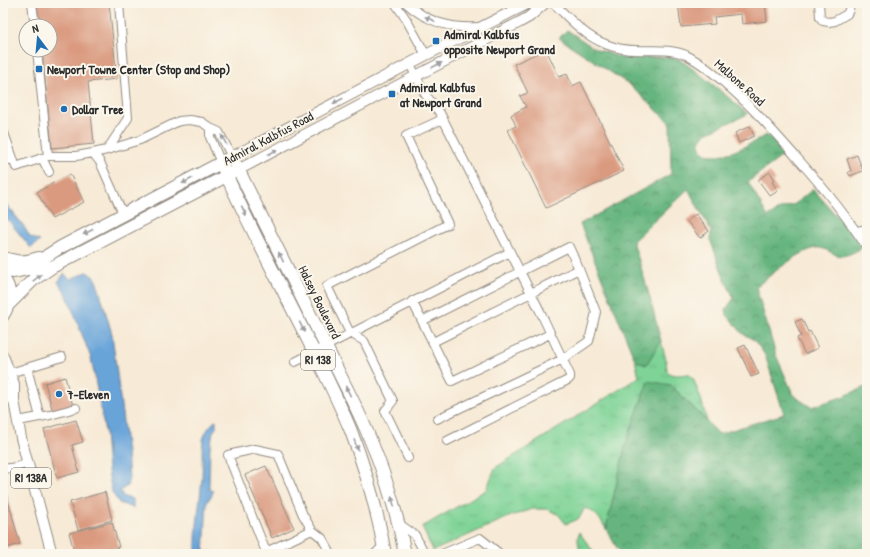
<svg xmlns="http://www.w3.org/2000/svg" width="870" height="557" font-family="'Patrick Hand',sans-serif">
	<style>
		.grass { fill: url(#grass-tufts); stroke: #547f60 }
		.forest { fill: url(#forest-crowns); stroke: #487055 }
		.water { fill: #69a4d9; stroke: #4a6882 }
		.building { fill: #da9a7f }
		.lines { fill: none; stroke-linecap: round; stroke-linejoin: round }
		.minor-casing { stroke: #918a80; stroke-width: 10 }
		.major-casing { stroke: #918a80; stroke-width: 12 }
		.highway-casing { stroke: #918a80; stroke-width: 14 }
		.minor { stroke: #fff; stroke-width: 8 }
		.major { stroke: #fff; stroke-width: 10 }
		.highway { stroke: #fff; stroke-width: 12 }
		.oneway { fill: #a0a0a0 }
		.poi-dot { fill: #1f6fb2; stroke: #fbf7ec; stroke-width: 1.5 }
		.labels { text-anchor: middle; stroke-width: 4; stroke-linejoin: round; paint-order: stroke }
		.shield { fill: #fbf7ec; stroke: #696865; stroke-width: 1 }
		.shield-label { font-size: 12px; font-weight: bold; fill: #2b2b2b }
		.poi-label { font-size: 13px; font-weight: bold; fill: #2b2b2b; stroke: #fbf7ec; text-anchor: start }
		.street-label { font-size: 13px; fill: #2b2b2b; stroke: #fbf7ec }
	</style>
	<defs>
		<pattern id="grass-tufts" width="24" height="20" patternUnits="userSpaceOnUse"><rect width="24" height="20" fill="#7ed396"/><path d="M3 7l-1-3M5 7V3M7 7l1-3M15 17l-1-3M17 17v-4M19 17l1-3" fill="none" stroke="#6db581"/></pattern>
		<pattern id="forest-crowns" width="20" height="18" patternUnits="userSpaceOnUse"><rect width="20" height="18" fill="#66b57f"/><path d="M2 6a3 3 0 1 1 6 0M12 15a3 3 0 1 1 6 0" fill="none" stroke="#549368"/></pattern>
	</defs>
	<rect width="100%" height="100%" fill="#fbf7ec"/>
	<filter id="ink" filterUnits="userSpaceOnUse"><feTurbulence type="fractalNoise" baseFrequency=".025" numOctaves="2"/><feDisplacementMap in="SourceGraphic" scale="8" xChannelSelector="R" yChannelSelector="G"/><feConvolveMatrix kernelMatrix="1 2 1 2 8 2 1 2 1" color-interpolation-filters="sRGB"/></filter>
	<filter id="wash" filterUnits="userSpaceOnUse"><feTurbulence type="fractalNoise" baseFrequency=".012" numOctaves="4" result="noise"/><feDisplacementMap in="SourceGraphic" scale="16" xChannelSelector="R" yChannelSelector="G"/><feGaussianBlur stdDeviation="0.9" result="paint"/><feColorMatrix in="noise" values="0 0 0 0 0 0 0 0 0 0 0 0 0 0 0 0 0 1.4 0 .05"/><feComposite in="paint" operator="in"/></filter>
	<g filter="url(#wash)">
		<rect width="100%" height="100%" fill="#f7ead6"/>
		<path class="grass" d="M661,341L666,360L667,371L670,374L677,375L688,374L693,378L701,399L707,421L671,385L626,443L606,529C600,519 597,513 585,508C582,511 582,515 579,518C576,521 570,522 566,524L558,514L546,509H533L511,516L433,551L422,527L486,490L495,468L639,377L635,360L646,365Z
			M579,532L595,554H583C578,548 577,540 579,532Z"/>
		<path class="forest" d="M567,30L594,48L622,58L667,57L678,59L689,66L716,87L748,114L706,133C703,137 699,141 700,147C702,154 708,155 715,155C718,154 721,155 724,154C737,152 755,141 767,135L785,154L748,182L768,217L780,209L795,204L813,189L849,230L862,248C856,251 850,255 842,256C833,256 825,246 816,248C797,252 771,275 756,287L776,355L793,394L800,400L811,407L842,397L867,386V554H622L617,548L606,529L626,443L648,381L671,385L719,434L784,414L765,355L754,340L743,334L727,315L726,309L734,298L724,278L710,239L711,231L688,189L633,241L649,294L661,341L646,365L635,360L580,224L671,174L670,123L630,85L559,38Z"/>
		<path class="water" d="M3,200L23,225L30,237L40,241L31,248L3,214Z
			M87,272L95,278L99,289L112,334L127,453L129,478L127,486L120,491L124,497L133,499V508L119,503L112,492L108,471L105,432L91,358L66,293L58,282L64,274L70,279Z
			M216,420V428L213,432L210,448L209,488L210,490L213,491L212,495L207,502L204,554H196C195,529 200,502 202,477C203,465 201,452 203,440C205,432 210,425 216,420Z"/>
		<g id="blocks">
			<path class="building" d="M37,3H109L117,79L88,82L94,144L52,148L42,50H50V26H39Z
				M678,3H765L767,21L742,24L741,14L714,17L715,24L681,27Z
				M859,3H867V16H866Z
				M546,49L559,77L567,74L572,86L581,82L624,171L546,208L508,130L516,126L511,115L526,107L520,96L528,93L514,64Z
				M750,126L754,136L739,143L735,133Z
				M857,155L863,171L850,176L848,172L851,171L847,159Z
				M770,172L775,180L772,182L778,191L770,196L758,180Z
				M70,174L84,202L52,219L37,192Z
				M696,214L709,231L700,238L687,221Z
				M802,319L808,332L810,331L818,348L805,354L797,338L801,336L795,322Z
				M745,345L759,374L751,377L738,348Z
				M65,377L73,406L53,412L45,383Z
				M76,420L83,442L72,445L79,472L57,478L44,429Z
				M266,466L294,528L272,538L245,475Z
				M105,492L112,520L78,530L70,502Z
				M6,493L20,544L3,549V494Z
				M112,522L119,547L93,554H75L69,533Z"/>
		</g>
	</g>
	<g filter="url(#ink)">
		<use href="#blocks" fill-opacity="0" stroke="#918a80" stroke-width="1"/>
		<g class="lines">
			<defs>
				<path id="minor" d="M32,3L35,26
					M395,3L406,19L426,55
					M406,3C427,22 450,29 479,27
					M553,3C563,12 572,22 582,30C596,42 616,50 635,50C652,51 670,48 686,55C702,63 716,75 729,87C754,109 776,134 798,159C823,187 847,216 867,248
					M819,3L820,17L823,21L829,22L835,21L847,14L849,10L850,3
					M37,50L48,156
					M410,64L425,94L440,113L540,311L570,375V378L568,380L447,441
					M210,128V137L221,163
					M3,130L16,167L48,156H76L93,153L100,162L123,214
					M107,150L140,140L179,121L190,120L202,122L210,128L219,132L232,157
					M93,153L107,150L128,118L119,3
					M42,158L49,172
					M3,161L13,159
					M857,231L867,229
					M412,301L452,381L550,334
					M422,321L569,247L579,269
					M433,342L579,269L596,312L589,341L563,359L437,419
					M295,362L510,252
					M27,368L40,417
					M10,373L62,357
					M18,421L50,415L76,408
					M408,458L385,411L393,401L364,341L350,333L327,286L448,224L406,136L443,119
					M3,469L17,467L27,463
					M398,523L415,535L425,554
					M312,530L266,552L228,455L255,449L278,454L303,515L312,530L322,538L331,554
					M375,554L383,546
					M442,554L480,538L500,554"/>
				<path id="major" d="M232,157L426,55L527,4L532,3
					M238,170L416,76L520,22L529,17L545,3
					M3,356L14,384V401L21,438L52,554
					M3,383L5,389L14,401"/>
				<path id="highway" d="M221,163C248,225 281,285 311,346C325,374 339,402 351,431C366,471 378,512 385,554
					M3,258C18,262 24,263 39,258
					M3,270L14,272L28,269L35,266L48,255L61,247L232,157L352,399C376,448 395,499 405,554
					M3,278C12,289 11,303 3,315
					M9,304L33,280L52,267L234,172"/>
			</defs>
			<use href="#minor" class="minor-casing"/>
			<use href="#major" class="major-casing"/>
			<use href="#highway" class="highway-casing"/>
			<use href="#minor" class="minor"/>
			<use href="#major" class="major"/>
			<use href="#highway" class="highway"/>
		</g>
		<defs><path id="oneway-solid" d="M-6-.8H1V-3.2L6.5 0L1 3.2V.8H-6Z"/></defs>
		<g class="oneway">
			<use href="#oneway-solid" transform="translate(430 19) rotate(-154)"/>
			<use href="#oneway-solid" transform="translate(437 65) rotate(-27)"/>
			<use href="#oneway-solid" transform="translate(338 101) rotate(152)"/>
			<use href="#oneway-solid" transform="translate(224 140) rotate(-119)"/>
			<use href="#oneway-solid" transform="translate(273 152) rotate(-28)"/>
			<use href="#oneway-solid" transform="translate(187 181) rotate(152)"/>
			<use href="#oneway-solid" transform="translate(244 211) rotate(64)"/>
			<use href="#oneway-solid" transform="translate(88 232) rotate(152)"/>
			<use href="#oneway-solid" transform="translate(281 257) rotate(-116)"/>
			<use href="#oneway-solid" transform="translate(37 278) rotate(-37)"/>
			<use href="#oneway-solid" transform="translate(302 327) rotate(63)"/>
			<use href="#oneway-solid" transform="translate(348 391) rotate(-116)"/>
			<use href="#oneway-solid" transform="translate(356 445) rotate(70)"/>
			<use href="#oneway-solid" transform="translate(393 502) rotate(-106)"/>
		</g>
	</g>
	<g class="poi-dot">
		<rect x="432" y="37" width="8" height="8" rx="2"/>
		<rect x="35" y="65" width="8" height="8" rx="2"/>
		<rect x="388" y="90" width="8" height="8" rx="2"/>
		<circle cx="64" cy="109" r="4"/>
		<circle cx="59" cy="394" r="4"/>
	</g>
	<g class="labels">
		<g class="shield">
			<rect x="301" y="350" width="34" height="20" rx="3"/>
			<rect x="11" y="468" width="40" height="20" rx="3"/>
		</g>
		<g class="shield-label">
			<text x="318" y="364">RI 138</text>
			<text x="31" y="482">RI 138A</text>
		</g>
		<g class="poi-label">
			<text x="444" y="39">Admiral Kalbfus<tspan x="444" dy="15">opposite Newport Grand</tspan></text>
			<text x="47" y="74">Newport Towne Center (Stop and Shop)</text>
			<text x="400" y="92">Admiral Kalbfus<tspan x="400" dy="15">at Newport Grand</tspan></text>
			<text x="72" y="114">Dollar Tree</text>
			<text x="67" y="399">7-Eleven</text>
		</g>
		<g class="street-label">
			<text transform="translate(740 82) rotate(42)" y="5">Malbone Road</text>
			<text transform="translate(268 138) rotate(-28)" y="5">Admiral Kalbfus Road</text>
			<text transform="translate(320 302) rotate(64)" y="5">Halsey Boulevard</text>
		</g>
	</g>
	<rect width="870" height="557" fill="none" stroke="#fbf7ec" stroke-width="16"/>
	<g transform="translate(38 38) rotate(344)"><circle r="19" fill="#fbf7ec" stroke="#a8a59f"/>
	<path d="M0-3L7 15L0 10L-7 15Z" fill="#1f6fb2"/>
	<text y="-6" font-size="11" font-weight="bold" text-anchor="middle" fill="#2b2b2b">N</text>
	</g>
</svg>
